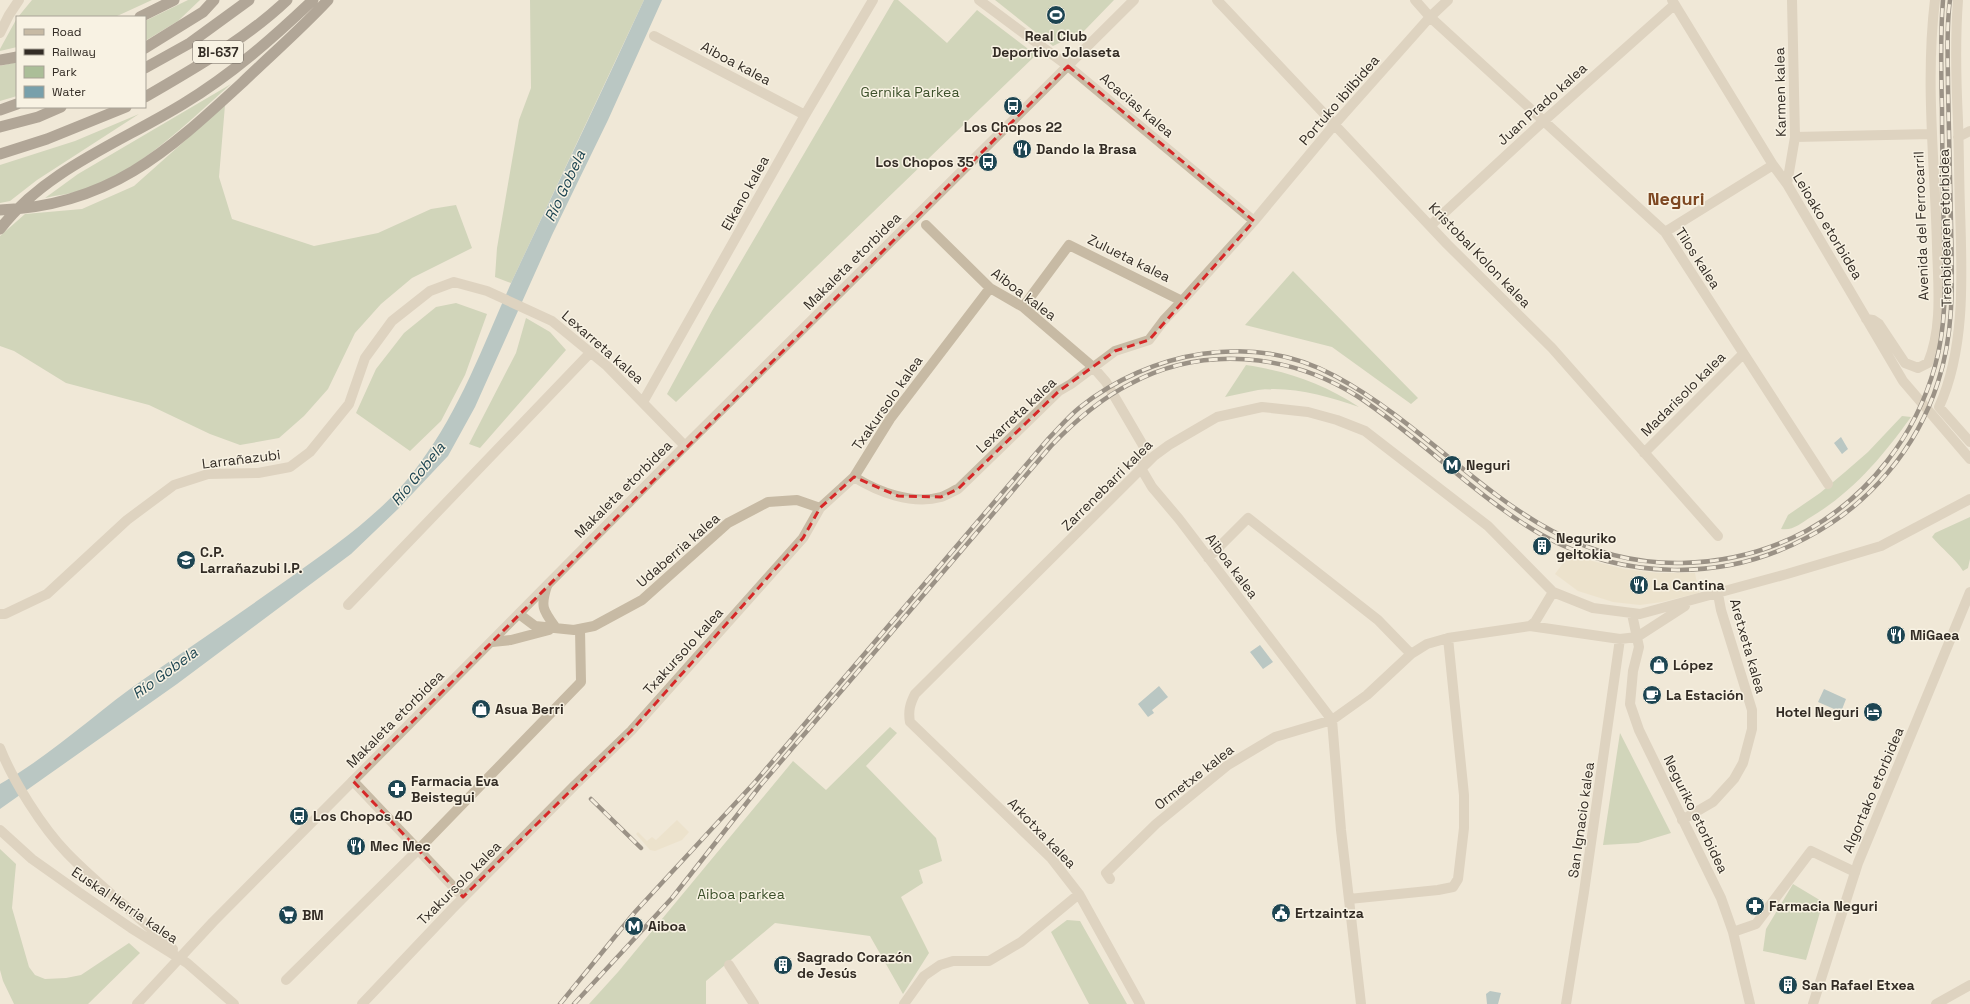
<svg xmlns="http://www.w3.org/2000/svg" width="1970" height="1004" font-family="'Space Grotesk',sans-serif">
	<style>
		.green { fill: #abbe98 }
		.plaza { fill: #e7dcbf }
		.water { fill: #78a0ab }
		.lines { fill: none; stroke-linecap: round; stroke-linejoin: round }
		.minor { stroke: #c7baa4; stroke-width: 10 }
		.tertiary { stroke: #c7baa4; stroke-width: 10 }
		.trunk { stroke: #64574a; stroke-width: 11 }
		.rail-casing { stroke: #332c25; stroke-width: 4.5 }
		.rail { stroke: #f8f2e3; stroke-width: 3; stroke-dasharray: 9; stroke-linecap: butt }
		.marked { fill: none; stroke: #d62828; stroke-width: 3; stroke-dasharray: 8 5; stroke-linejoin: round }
		.labels { text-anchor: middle; stroke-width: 3; stroke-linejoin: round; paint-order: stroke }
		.shield { fill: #f8f2e3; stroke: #6e675e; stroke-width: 1 }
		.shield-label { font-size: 13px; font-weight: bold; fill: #332c25 }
		.poi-label { font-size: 14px; font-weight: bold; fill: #332c25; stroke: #f8f2e3; text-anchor: start }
		.street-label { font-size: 14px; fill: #332c25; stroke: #f8f2e3 }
		.park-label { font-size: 14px; fill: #3c502a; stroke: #f8f2e3 }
		.water-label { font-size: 15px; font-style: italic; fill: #1d4552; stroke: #f8f2e3 }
		.district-label { font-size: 18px; font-weight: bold; fill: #7e4822; stroke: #f8f2e3 }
	</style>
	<rect width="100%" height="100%" fill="#f0e8d7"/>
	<path class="green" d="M32,0H152L115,17H18Z
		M188,0H200L178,21L145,41V21Z
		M530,0H644L511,283L495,277L497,248L519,120L531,88Z
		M894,0H898L947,43L977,10L1036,55L676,402L667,394L712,311Z
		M995,0H1114L1084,31L1053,46Z
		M17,18V47L0,51V49Z
		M17,62V96L0,101V66Z
		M231,84C188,122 139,172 83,190C71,194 57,195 45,198L78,174Z
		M225,105L219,177L232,219L314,246L378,233L431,209L456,205L472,248L412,278L381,304L355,333L328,389L304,416L279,438L240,445L210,434L149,405L66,383L14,351L0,346V236L25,214L82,209L134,186Z
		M139,114L37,180L10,201L0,203V165L75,141Z
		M1293,271L1418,398L1411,404L1332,347L1245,325Z
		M456,303L487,314L465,375L441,421L410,451L356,413L376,369L404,333L436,307Z
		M526,318L550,332L566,350L480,448L469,444L516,353Z
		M1246,365C1290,372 1322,383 1359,407C1327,396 1292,386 1258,390C1247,392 1236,395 1225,397Z
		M1902,416L1911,417C1883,456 1853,492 1811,517C1801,523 1793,531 1781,529L1788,515L1820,493L1845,472L1868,452Z
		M1970,517V559L1968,568L1963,571C1955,558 1942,549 1932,537L1935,533Z
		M890,727L897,733L866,766L936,838L942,861L919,870L923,883L901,897L929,953L903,994L870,936L775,923L706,981V1004H589L618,972L793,761L826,790Z
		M1620,733L1671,833L1638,843L1603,845Z
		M0,849L16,864L12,908L29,967L35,975L45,979L66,978L81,975L129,943L140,953L88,1004H14L3,981L0,970Z
		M1793,884L1823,902L1806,960L1763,951L1766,929Z
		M1067,920L1080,921L1127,1004H1089L1051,932Z"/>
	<path class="plaza" d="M1569,555L1624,569L1658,573H1695L1699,593L1662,602L1640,605L1613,602L1578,591L1555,574Z
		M677,820L689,832L682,840L655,851L650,850L636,834L638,832L647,841L652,837L656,840Z"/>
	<path class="water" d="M644,0H662L608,120L552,235L475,407L448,456L398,509L351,554L177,684L0,809V784C52,755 95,713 144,679C193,645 242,612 291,577C338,543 386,511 420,463C461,408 484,343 512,281C556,187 601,94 644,0Z
		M1841,437L1848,449L1842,454L1834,443Z
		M1260,645L1273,662L1263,669L1250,652Z
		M1159,686L1168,697L1152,710L1154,713L1148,717L1138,704Z
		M1824,689L1846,699L1841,712L1818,702Z
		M1490,991L1501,993L1498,1004H1487L1486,994Z"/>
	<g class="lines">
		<path class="minor" d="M979,0L1068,66L1254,221
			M1217,0L1447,244L1552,348L1718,536
			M1415,0L1430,17L1665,232L1828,484
			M1672,0L1773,165L1787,184L1903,381L1970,459
			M1958,0C1955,40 1956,81 1958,121C1959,151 1959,180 1960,209C1962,273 1966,348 1939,407L1970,442
			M654,36L805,115
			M1795,137L1931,134
			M1958,137L1970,131
			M1787,184L1795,137L1792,0
			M926,225L990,288L1023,307L1093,367L1106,382L1144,447L1142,470L1152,487L1179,519L1332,720L1341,830L1361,1004
			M1431,225L1537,127L1674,5
			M1665,232L1773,165
			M1023,307L1069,245L1182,301L1254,221L1334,125L1430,17L1448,0
			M1866,319L1873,320L1879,324L1905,363L1918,368L1928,363C1943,327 1938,284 1937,246C1935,164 1925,82 1935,0
			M643,402L805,115L873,0
			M1644,453L1743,354
			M854,477C878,492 912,505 941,497C947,495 953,491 958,489L1059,391L1071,384L1115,351L1149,340L1164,320L1182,301
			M1208,558L1248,518L1378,620L1411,654
			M547,586C540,607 543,610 556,628
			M348,605L591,352
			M0,614H5L47,594L127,520L174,485L208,474L258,473L290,467L310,452L349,404L365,358L392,321L430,291L454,282L487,291L552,321L607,366L685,446
			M519,614L535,626L574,630L594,626L642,600L728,523L768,502L797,500L820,508
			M1632,614L1639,647L1633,671L1630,704L1639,730L1721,898L1733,932L1750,1004
			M1530,626L1535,622L1553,592
			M492,642L511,640L549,630
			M353,781L463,897
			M1682,820L1713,802L1734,779L1743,763L1752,729V710L1721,610L1718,594
			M1110,879L1106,873L1156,824L1228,765L1275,737L1332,720L1367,695L1411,654L1427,644L1448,638L1530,626L1620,639L1637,637L1685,606
			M1349,899L1438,890L1453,887L1458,879L1464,828V795L1448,638
			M1733,932L1756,924L1811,851L1855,872
			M729,965L754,1004
			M286,980L418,850L581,682L580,629
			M362,1004L452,909L575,785L631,731L803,538L820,508L854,477L890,419L990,288
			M904,1004L924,976L940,965L953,961H989L1021,942L1079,894
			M1140,1004L1079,894L1051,858L910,722C908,711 910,704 915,694L1154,456L1169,445L1217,417L1262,407L1308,412L1337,420L1365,431L1488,526L1553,592L1593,608L1640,614L1787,574L1881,546L1970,499
			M1566,1004L1584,892L1620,639
			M1936,1004L1970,985"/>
		<path class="tertiary" d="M0,33L9,15L19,0
			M0,748C13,781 42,827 67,853C100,887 139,916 173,949
			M0,830L32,859L80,893L131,928L187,963L234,1004
			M137,1004L213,922L685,446L1134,0
			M1813,1004L1858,863L1970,592"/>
		<path class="trunk" d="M140,17L174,0
			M145,48L203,12L214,0
			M0,60L17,57
			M145,68L190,43L249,0
			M145,97C193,69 246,39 287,0
			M0,110L17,104
			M0,127L38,117L61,107
			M0,154L47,139L126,107
			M0,210C109,206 167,152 243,82C271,55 301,29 328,0
			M0,229C45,170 121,142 183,104C231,75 273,38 313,0"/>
		<defs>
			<path id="rail" d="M591,799L641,848
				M560,1004L635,912L755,782L1049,438C1059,428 1068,417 1079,408C1150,351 1253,331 1335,376C1456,441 1529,566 1682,563C1725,562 1767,552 1806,531C1869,496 1916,435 1935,366C1947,324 1945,280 1944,237C1943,194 1942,151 1942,108C1941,72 1940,36 1943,0
				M574,1004L672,898L760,786L1051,446C1074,422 1100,399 1130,384C1202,345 1289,353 1357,396C1421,438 1477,498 1542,535C1623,580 1724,582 1806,538C1868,506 1917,449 1938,382C1955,331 1952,277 1951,224C1950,178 1949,133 1948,87C1948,58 1946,28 1950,0"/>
		</defs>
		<use href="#rail" class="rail-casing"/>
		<use href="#rail" class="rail"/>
	</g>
	<path d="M0 0H1970V1004H0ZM1068,66L1254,221L1149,340L1115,351L1059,391L958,489L941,497L898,496L854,477L820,508L803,538L631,731L463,897L353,781Z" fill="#f0e8d7" fill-opacity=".55" fill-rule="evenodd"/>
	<path class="marked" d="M1068,66L1254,221L1149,340L1115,351L1059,391L958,489L941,497L898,496L854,477L820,508L803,538L631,731L463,897L353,781Z"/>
	<defs>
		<symbol id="stadium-disc" viewBox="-11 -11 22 22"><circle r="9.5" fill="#1d4552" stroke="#f8f2e3"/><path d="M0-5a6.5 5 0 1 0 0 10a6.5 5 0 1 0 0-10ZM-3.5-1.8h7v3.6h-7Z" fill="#fff"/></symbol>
		<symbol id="bus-disc" viewBox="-11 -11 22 22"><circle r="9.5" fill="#1d4552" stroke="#f8f2e3"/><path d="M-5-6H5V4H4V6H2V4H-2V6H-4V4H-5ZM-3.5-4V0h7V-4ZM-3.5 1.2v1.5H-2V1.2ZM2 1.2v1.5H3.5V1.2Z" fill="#fff"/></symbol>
		<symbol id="restaurant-disc" viewBox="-11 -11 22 22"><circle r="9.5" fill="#1d4552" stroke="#f8f2e3"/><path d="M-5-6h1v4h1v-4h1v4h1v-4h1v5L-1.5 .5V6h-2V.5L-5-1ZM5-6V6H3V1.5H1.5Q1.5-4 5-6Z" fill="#fff"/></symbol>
		<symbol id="metro-disc" viewBox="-11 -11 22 22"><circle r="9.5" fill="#1d4552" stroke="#f8f2e3"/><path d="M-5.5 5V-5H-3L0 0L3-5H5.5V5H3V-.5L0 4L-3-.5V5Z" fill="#fff"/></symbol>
		<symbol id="building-disc" viewBox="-11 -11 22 22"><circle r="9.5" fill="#1d4552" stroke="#f8f2e3"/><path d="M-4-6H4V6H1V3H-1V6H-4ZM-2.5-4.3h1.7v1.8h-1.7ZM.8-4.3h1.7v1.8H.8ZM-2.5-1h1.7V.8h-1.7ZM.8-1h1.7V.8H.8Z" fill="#fff"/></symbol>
		<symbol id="school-disc" viewBox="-11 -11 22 22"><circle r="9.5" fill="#1d4552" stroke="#f8f2e3"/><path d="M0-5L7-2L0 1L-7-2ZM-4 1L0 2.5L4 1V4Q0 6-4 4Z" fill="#fff"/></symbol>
		<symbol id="shop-disc" viewBox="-11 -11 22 22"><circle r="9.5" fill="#1d4552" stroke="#f8f2e3"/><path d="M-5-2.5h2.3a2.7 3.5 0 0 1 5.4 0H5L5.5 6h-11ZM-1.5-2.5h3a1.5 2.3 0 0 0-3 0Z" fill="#fff"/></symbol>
		<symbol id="cafe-disc" viewBox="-11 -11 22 22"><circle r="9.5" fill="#1d4552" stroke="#f8f2e3"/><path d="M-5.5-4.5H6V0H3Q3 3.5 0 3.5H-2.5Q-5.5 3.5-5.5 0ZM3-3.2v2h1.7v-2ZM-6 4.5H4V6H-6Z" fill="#fff"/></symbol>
		<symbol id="hotel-disc" viewBox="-11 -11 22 22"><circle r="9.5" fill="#1d4552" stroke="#f8f2e3"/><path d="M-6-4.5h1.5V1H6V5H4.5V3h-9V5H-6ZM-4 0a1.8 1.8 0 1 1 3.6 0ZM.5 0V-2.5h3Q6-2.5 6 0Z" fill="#fff"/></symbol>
		<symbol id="pharmacy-disc" viewBox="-11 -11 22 22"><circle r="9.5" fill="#1d4552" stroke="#f8f2e3"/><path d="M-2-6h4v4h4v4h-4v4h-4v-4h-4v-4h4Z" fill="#fff"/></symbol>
		<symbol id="civic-disc" viewBox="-11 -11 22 22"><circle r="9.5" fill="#1d4552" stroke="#f8f2e3"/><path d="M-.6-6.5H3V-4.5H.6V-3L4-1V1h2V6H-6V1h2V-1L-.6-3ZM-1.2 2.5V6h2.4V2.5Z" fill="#fff"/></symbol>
		<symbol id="supermarket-disc" viewBox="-11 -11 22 22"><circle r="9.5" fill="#1d4552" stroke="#f8f2e3"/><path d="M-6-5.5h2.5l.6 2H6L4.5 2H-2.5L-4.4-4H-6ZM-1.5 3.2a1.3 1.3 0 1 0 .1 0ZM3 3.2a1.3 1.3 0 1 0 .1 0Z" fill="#fff"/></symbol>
	</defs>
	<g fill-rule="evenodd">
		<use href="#stadium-disc" x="1045" y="4" width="22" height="22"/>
		<use href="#bus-disc" x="1002" y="95" width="22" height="22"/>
		<use href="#restaurant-disc" x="1011" y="138" width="22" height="22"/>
		<use href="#bus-disc" x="977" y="151" width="22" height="22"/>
		<use href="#metro-disc" x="1441" y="454" width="22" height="22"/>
		<use href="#building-disc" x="1531" y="535" width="22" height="22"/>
		<use href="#school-disc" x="175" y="549" width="22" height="22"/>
		<use href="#restaurant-disc" x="1628" y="574" width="22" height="22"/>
		<use href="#restaurant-disc" x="1885" y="624" width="22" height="22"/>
		<use href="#shop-disc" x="1648" y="654" width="22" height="22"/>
		<use href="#cafe-disc" x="1641" y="684" width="22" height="22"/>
		<use href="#shop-disc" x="470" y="698" width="22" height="22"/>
		<use href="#hotel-disc" x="1862" y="701" width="22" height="22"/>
		<use href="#pharmacy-disc" x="386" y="778" width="22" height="22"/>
		<use href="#bus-disc" x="288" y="805" width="22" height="22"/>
		<use href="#restaurant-disc" x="345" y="835" width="22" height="22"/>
		<use href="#pharmacy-disc" x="1744" y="895" width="22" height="22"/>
		<use href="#civic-disc" x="1270" y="902" width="22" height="22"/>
		<use href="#supermarket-disc" x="277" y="904" width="22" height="22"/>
		<use href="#metro-disc" x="623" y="915" width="22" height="22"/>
		<use href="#building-disc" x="772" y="954" width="22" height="22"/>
		<use href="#building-disc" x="1777" y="974" width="22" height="22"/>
	</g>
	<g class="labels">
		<rect class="shield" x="193" y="41" width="50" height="22" rx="3"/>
		<g class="shield-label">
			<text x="218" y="57">BI-637</text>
		</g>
		<g class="poi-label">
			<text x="1056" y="41" text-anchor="middle">Real Club<tspan x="1056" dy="16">Deportivo Jolaseta</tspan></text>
			<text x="1013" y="132" text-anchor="middle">Los Chopos 22</text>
			<text x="1036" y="154">Dando la Brasa</text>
			<text x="974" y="167" text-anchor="end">Los Chopos 35</text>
			<text x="1466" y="470">Neguri</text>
			<text x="1556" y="543">Neguriko<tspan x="1556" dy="16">geltokia</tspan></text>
			<text x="200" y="557">C.P.<tspan x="200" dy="16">Larrañazubi I.P.</tspan></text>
			<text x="1653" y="590">La Cantina</text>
			<text x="1910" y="640">MiGaea</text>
			<text x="1673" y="670">López</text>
			<text x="1666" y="700">La Estación</text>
			<text x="495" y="714">Asua Berri</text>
			<text x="1859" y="717" text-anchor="end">Hotel Neguri</text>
			<text x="411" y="786">Farmacia Eva<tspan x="411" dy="16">Beistegui</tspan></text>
			<text x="313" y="821">Los Chopos 40</text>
			<text x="370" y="851">Mec Mec</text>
			<text x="1769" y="911">Farmacia Neguri</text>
			<text x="1295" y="918">Ertzaintza</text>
			<text x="302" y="920">BM</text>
			<text x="648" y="931">Aiboa</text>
			<text x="797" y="962">Sagrado Corazón<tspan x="797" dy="16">de Jesús</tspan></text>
			<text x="1802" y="990">San Rafael Etxea</text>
		</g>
		<g class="street-label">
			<text transform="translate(736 63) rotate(28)" y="5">Aiboa kalea</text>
			<text transform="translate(1780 92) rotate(-91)" y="5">Karmen kalea</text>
			<text transform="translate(1339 100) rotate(-49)" y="5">Portuko ibilbidea</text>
			<text transform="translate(1542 104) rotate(-42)" y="5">Juan Prado kalea</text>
			<text transform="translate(1137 105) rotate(40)" y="5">Acacias kalea</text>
			<text transform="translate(745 193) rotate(-61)" y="5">Elkano kalea</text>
			<text transform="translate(1828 226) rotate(59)" y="5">Leioako etorbidea</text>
			<text transform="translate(1921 226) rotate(-92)" y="5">Avenida del Ferrocarril</text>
			<text transform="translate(1945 228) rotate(-91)" y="5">Trenbidearen etorbidea</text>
			<text transform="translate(1480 255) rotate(46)" y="5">Kristobal Kolon kalea</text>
			<text transform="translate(1129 258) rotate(26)" y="5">Zulueta kalea</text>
			<text transform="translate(1698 258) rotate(57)" y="5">Tilos kalea</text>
			<text transform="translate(852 261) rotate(-45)" y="5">Makaleta etorbidea</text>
			<text transform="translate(1024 294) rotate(37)" y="5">Aiboa kalea</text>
			<text transform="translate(603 347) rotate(41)" y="5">Lexarreta kalea</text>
			<text transform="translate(1683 394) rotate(-45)" y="5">Madarisolo kalea</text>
			<text transform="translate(887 403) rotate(-55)" y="5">Txakursolo kalea</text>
			<text transform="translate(1016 415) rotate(-43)" y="5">Lexarreta kalea</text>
			<text transform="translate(241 459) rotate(-7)" y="5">Larrañazubi</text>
			<text transform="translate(1107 485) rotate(-45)" y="5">Zarrenebarri kalea</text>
			<text transform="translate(623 489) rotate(-45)" y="5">Makaleta etorbidea</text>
			<text transform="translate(678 550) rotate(-41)" y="5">Udaberria kalea</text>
			<text transform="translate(1232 566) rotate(53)" y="5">Aiboa kalea</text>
			<text transform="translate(1748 646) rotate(74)" y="5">Aretxeta kalea</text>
			<text transform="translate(683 651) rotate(-48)" y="5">Txakursolo kalea</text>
			<text transform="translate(395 719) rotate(-45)" y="5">Makaleta etorbidea</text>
			<text transform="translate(1194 777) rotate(-38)" y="5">Ormetxe kalea</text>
			<text transform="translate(1873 790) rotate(-67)" y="5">Algortako etorbidea</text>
			<text transform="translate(1696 814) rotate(64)" y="5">Neguriko etorbidea</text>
			<text transform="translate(1581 820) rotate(-82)" y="5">San Ignacio kalea</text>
			<text transform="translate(1042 833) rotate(46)" y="5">Arkotxa kalea</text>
			<text transform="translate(459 883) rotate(-45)" y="5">Txakursolo kalea</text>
			<text transform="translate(125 905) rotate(34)" y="5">Euskal Herria kalea</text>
		</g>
		<g class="park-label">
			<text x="910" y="97">Gernika Parkea</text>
			<text x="741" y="899">Aiboa parkea</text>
		</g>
		<g class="water-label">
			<text transform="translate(565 186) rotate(-65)" y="5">Río Gobela</text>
			<text transform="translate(418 474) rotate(-51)" y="5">Río Gobela</text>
			<text transform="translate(165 673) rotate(-36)" y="5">Río Gobela</text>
		</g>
		<g class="district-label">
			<text x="1676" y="205">Neguri</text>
		</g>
	</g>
	<rect x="16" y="16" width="130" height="92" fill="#f8f2e3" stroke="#a9a397"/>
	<rect x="24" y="29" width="20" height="6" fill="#c7baa4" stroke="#a9a397"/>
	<text x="52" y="36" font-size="12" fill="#332c25">Road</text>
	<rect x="24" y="49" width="20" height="6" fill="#332c25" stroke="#a9a397"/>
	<text x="52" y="56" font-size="12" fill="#332c25">Railway</text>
	<rect x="24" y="66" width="20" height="12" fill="#abbe98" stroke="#a9a397"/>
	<text x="52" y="76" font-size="12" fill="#332c25">Park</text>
	<rect x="24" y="86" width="20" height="12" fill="#78a0ab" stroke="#a9a397"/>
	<text x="52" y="96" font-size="12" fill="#332c25">Water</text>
</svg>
